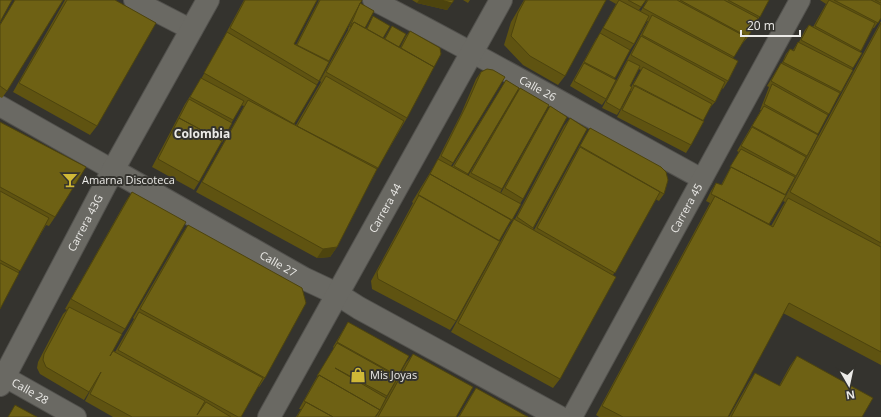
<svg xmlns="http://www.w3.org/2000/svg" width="881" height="417" font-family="'Open Sans',sans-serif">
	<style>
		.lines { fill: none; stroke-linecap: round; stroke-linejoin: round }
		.minor-casing { stroke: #52514d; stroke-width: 22 }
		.tertiary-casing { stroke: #52514d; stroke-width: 24 }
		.minor { stroke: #6a6963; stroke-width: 20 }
		.tertiary { stroke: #6a6963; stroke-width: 22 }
		.wall { fill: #5f5311; fill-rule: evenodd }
		.shaded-wall { fill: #4d440e }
		.building { fill: #6e6114; stroke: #4d440e }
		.labels { text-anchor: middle; stroke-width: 4; stroke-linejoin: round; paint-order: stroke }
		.street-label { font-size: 11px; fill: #ecebe8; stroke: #34332e }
		.poi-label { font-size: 11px; fill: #ecebe8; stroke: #34332e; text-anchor: start }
		.neighbourhood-label { font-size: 12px; font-weight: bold; fill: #ecebe8; stroke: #34332e }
	</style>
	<rect width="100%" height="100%" fill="#34332e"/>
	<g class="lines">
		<defs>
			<g id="minor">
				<path d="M134,0L192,30"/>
				<path id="s1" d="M373,0C484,57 592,119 702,179"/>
				<path d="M0,106L113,170"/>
				<path id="s2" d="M5,377L76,417"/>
				<path id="s3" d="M572,417L800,0"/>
			</g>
			<g id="tertiary">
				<path id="s4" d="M113,170L303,278L337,294L359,308L559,417"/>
				<path id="s5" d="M0,385L113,170L208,0"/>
				<path id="s6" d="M269,417L501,0"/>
			</g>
		</defs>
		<use href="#minor" class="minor-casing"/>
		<use href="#tertiary" class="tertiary-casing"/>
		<use href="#minor" class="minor"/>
		<use href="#tertiary" class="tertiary"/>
	</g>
	<path class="wall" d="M15,0H63L7,91L2,98L0,97V24Z
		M65,0H115L97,126L90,135L13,92Z
		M244,0H317L294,44L296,45L319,0H362L360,3L365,28L366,29L373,16L383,38L384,39L392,26L399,47L400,48L406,36L410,31L407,118L377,169L337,247L330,257L317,258L196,192L244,106L241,105L232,122L222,142L218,147L199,182L194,190L152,167L185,104L200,81ZM353,17L348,29V30L320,81L321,82L296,125L294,124L319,81Z
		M412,0H454L447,10L417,3Z
		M463,0H470L468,3Z
		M524,0H606L565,76L558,85L523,65L504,45L511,22Z
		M609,0H646L639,10L641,11L647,0H769L748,37L742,44L733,58L728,81L723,89L722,88L715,102L709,109L691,145L686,153L617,117L631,91H630L620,110L617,115L602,108L626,62L648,21H647L634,44L630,50L614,79L606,99L602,105L570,86L596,39L600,34V33L616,4ZM639,69L641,70L631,87L630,86Z
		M820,0H881V18L874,28H873L860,52L862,53L852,69L841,92L838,97L817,135L807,156L769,225L771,226L782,207L785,202L783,201L881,21V365L783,313L728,417H599L596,415L710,203L706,201L711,191L716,183L721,185L739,152L737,151L761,110H760L769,87L767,86L778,68L782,63L786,54L790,49L793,50L798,42H799L805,30L809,25L813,27L826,4Z
		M481,72L453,163L451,166L452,167L506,80L519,88L467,175L468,176L515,96L520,88L502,189L500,193H501L545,114L550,106L523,199L520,204L512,220L508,225L456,321L450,330L372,289L371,281L413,203L412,202L436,163L461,114L476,79Z
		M570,118L587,129L533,229L534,230L585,136L590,128L664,194L659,201L655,199L613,275L560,379L553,388L451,332L508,228L514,219H515L564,126Z
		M0,122L55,217L49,226L46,225L18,273L0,309Z
		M132,192L125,329L120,336L110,356L115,352L134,319L133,318L182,234L188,225L265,378L259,387L258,386L241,417H113L85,401L92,387L84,400L40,374L37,368L38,362L63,314L67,310L65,309L126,201Z
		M348,322L409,356L397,377H398L375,417H296L301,409H299L314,382L334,348L333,347Z
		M413,354L456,417H376L406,363Z
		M797,356L862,417H729L749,382L755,373L779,386L790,366Z
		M476,388L528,417H458L470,397Z"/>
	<path class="shaded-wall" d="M419,0H441L452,3L447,10L417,3Z
		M337,247L330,257L317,258L323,249Z"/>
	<path class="building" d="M0,0H12L0,22Z
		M15,0H63L7,91L0,86V25Z
		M67,0H115L156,23L97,126L19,83Z
		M245,0H317L294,44L329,62L319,81L230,28Z
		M320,0H362L329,61L297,45Z
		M441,0H454L452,3Z
		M525,0H606L565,76L530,56L511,36L518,13Z
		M619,0L649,16L634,44L603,28Z
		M628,0H646L641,7Z
		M648,0H677L746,37L734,57L643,8Z
		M680,0H724L758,18L748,37Z
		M728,0H769L760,17Z
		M829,0L875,23L861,51L815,26Z
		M834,0H871L881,5V18L878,23Z
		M875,0H881V3Z
		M360,3L374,11L365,28L354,22L350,27Z
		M652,15L738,61L728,81L642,35Z
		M373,16L390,26L383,38L367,29Z
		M354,22L434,67L407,118L326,72Z
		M881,23V243L790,192Z
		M809,25L862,53L853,68L801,40Z
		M392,26L406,34L399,47L385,39Z
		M410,31L440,48L441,54L434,67L401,48Z
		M227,32L317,85L294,124L204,73Z
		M600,33L630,50L615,78L584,62Z
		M641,36L725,82L715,102L631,55Z
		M798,42L853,70L841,92L783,62L790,49L794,51Z
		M628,60L640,66L630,86L632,87L620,110L606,102Z
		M584,63L616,80L606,99L574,81Z
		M781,63L840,93L829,114L771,81Z
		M643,67L712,104L703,121L633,85Z
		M487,69L493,70L505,77L453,163L441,156L466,106L481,72Z
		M326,76L404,121L378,168L297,126Z
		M201,78L244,101L233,120L190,97Z
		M506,80L519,88L468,174L454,166Z
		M772,84L828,115L818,134L764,104Z
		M635,85L704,121L691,145L622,110Z
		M520,88L549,105L502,189L471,173Z
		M189,99L232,123L222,142H221L222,141L179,118Z
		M248,100L377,169L337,247L323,249L202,182Z
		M550,106L567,117L523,199L505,188Z
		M764,106L818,135L807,156L752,126Z
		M179,118L222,141L199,182L158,159Z
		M570,118L587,129L533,228L517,217Z
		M0,122L86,167L55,217L0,187Z
		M752,127L806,157L796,176L741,146Z
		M590,128L661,167L666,172L668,180L664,194L580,146Z
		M580,147L660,192L615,273L537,228Z
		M741,149L795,177L785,195L731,167V168L730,167Z
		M438,159L521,204L512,220L430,174Z
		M731,167L786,195L769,224L711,194L716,183L722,185Z
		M430,174L511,220L499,241L418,195Z
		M0,191L49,218L20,271L0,260Z
		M132,192L186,222L125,329L71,299Z
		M419,195L500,241L456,321L378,279L377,272Z
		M715,196L773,227L788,198L881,247V352L789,303L728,417H623L602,406Z
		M514,219L616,277L560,379L458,323Z
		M188,225L302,288L306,303L265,378L140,309Z
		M0,263L19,273L0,309Z
		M69,307L122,334L110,356L113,351L205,401L197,415L206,402L231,417H132L90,394L101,372L89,392L46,367L43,360L44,354Z
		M139,312L263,378L241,417H238L118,350Z
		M348,322L409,356L398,376L337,342Z
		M337,343L398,377L387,396L335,368L386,398L380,410L319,375L318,377L317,376Z
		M413,354L473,387L456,417H378Z
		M797,356L873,398L862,417H731L755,373L780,386Z
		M319,375L380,410L375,417H333L304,401Z
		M476,388L528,417H459Z
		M306,402L333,417H297Z
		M15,405L37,417H8Z"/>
	<defs>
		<symbol id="bar-bare" viewBox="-9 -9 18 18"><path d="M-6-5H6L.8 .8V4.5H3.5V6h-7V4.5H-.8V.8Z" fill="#cfb837" stroke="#34332e" stroke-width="2.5" paint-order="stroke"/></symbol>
		<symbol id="shop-bare" viewBox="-9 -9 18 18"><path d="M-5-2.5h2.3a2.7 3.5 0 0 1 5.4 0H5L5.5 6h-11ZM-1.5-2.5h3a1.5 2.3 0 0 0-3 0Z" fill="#cfb837" stroke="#34332e" stroke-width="2.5" paint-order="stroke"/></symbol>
	</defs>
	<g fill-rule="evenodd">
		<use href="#bar-bare" x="59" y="169" width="22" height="22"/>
		<use href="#shop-bare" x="347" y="364" width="22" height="22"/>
	</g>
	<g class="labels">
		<g class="street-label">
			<text dy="4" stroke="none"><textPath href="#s1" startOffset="187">Calle 26</textPath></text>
			<text dy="4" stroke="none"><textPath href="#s6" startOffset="239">Carrera 44</textPath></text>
			<text dy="4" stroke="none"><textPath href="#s3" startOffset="238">Carrera 45</textPath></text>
			<text dy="4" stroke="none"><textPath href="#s5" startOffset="183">Carrera 43G</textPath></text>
			<text dy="4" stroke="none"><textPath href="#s4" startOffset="190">Calle 27</textPath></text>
			<text dy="4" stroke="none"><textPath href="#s2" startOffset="29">Calle 28</textPath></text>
		</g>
		<g class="poi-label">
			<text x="82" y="184">Amarna Discoteca</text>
			<text x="370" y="379">Mis Joyas</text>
		</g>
		<g class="neighbourhood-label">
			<text x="202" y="138">Colombia</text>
		</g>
	</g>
	<g transform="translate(849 385) rotate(171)" stroke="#34332e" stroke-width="3" paint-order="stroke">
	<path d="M0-3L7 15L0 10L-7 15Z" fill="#ecebe8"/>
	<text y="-6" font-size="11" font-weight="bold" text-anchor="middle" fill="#ecebe8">N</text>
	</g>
	<path d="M741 30v6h59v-6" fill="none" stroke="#ecebe8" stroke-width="2"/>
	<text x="747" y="30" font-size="12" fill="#ecebe8" stroke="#34332e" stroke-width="3" paint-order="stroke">20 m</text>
</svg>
